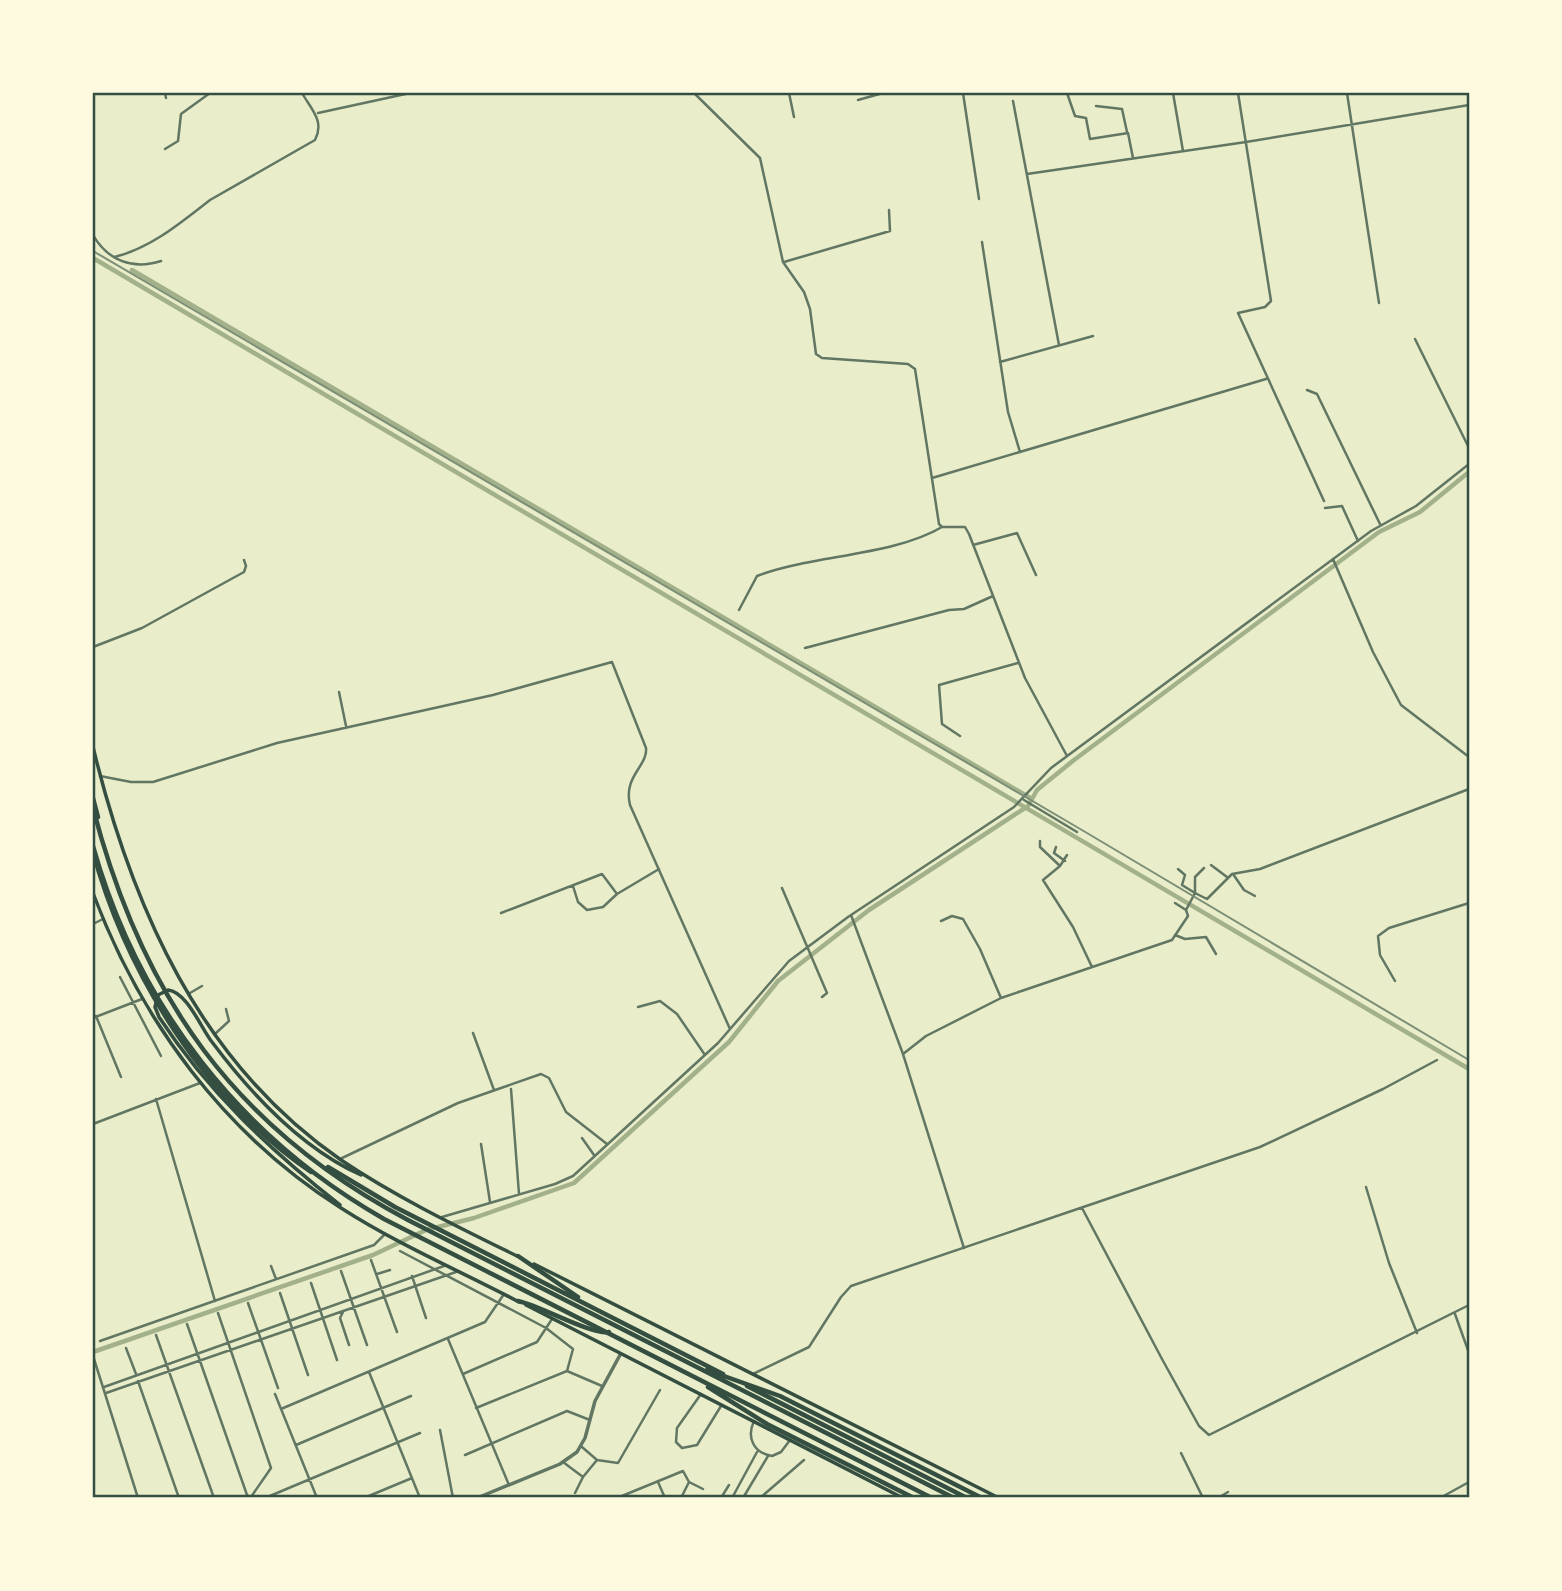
<svg xmlns="http://www.w3.org/2000/svg" width="1562" height="1591" font-family="'DM Sans',sans-serif">
	<style>
		.lines { fill: none; stroke-linecap: round; stroke-linejoin: round }
		.canal { stroke: #a3b18a; stroke-width: 4.5 }
		.minor { stroke: #617663; stroke-width: 2.5 }
		.tertiary { stroke: #617663; stroke-width: 3.5 }
		.secondary { stroke: #344e41; stroke-width: 3.5 }
		.trunk { stroke: #344e41; stroke-width: 4.5 }
		.motorway { stroke: #344e41; stroke-width: 4.5 }
		.rail { stroke: #7c8e77; stroke-width: 2 }
		.neatline { fill: none; stroke: #344e41; stroke-width: 2.5 }
	</style>
	<rect width="100%" height="100%" fill="#e9edc9"/>
	<g class="lines">
		<path class="canal" d="M93,258L1469,1069
			M132,270L1032,799
			M93,1352L373,1255L426,1230L474,1218L574,1183L729,1042L778,981L869,910L1028,806L1037,790L1074,760L1379,532L1420,512L1469,472"/>
		<path class="minor" d="M165,93L166,98
			M694,93L760,158L783,262L804,292L810,309L816,354L822,358L908,364L915,369L939,524L942,527H965L969,534L1025,678L1067,756
			M789,93L794,117
			M963,93L979,199
			M1067,93L1075,116L1086,118L1090,139L1128,133L1133,158
			M1173,93L1183,151
			M1238,93L1271,301L1265,307L1238,313L1324,501
			M1347,93L1379,303
			M858,100L883,93
			M1013,101L1059,345
			M1096,106L1122,109L1127,132
			M318,113L410,93
			M165,149L178,141L181,114L210,93
			M1027,174L1246,142L1469,105
			M93,235C108,261 133,270 161,261
			M982,242L1008,412L1020,452
			M114,257C150,249 183,221 210,200L315,140C325,121 311,109 302,93
			M784,262L890,231L889,210
			M1415,339L1469,448
			M1000,362L1093,336
			M1307,390L1317,394L1380,524
			M932,478L1266,379
			M1325,508L1342,506L1358,541
			M973,545L1017,533L1036,575
			M1333,559L1373,652L1401,705L1469,757
			M739,610L757,576C812,555 893,556 942,527
			M93,647L142,628L244,572L246,566L244,560
			M805,648L949,610L964,609L993,596
			M339,692L346,726
			M960,736L942,724L939,685L1018,663
			M100,776L131,782H153L277,743L493,695L612,662L646,748C648,766 623,776 630,805L730,1029
			M1024,800L1077,832
			M1040,841V847L1060,866L1043,880L1073,927L1092,967
			M1056,847L1054,853L1065,861
			M1211,865L1227,877
			M1060,866L1067,855
			M1178,869L1185,875L1182,885L1195,893V877L1204,868
			M1233,874L1244,890L1255,896
			M573,886L578,902L587,910L603,907L617,894
			M782,888L827,993L822,997
			M1186,910L1195,893L1207,899L1232,874L1260,869L1469,789
			M501,913L602,874L617,894L659,869
			M851,915L903,1054L964,1248
			M941,921L952,916L963,919L980,949L1001,998
			M93,924L103,919
			M1175,935L1185,939L1206,937L1216,954
			M120,977L161,1056
			M1395,981L1380,955L1378,936L1389,928L1469,903
			M190,993L202,986
			M638,1007L660,1001L677,1014L705,1055
			M96,1016L121,1077
			M93,1018L142,999
			M216,1033L229,1021L226,1009
			M473,1033L494,1090
			M903,1054L926,1036L1001,998L1172,940L1188,916L1186,910L1175,903
			M511,1089L519,1194
			M156,1099L215,1301
			M93,1124L200,1083
			M582,1138L594,1155
			M481,1144L490,1202
			M340,1159L458,1103L541,1074L549,1078L566,1112L607,1144
			M1366,1187L1389,1263L1417,1333
			M1082,1208L1162,1359L1199,1426L1209,1435L1469,1305
			M442,1217L555,1184L573,1176L718,1043L789,961L848,917L1014,807L1051,768L1371,531L1416,506L1469,464
			M400,1251L546,1328L573,1349L567,1371
			M371,1260L397,1332
			M271,1266L276,1279
			M341,1271L367,1345
			M377,1274L390,1270
			M412,1276L426,1318
			M311,1283L337,1360
			M280,1293L308,1375
			M248,1303L278,1388
			M343,1312L340,1318L349,1345
			M1455,1314L1469,1353
			M187,1324L247,1495L251,1497L271,1468L218,1313
			M156,1335L214,1498
			M448,1339L509,1485
			M100,1341L374,1245L385,1234
			M126,1348L136,1374
			M94,1359L138,1498
			M369,1372L420,1498
			M463,1374L537,1342L552,1319
			M753,1374L809,1347L841,1297L851,1286L1260,1147L1383,1089L1437,1060
			M138,1381L179,1498
			M104,1387L444,1266
			M106,1393L456,1272
			M275,1394L317,1498
			M701,1394L677,1428L676,1442L682,1448L697,1445L721,1406
			M476,1408L567,1371L602,1386
			M281,1409L485,1322L504,1294
			M754,1421C746,1438 754,1453 772,1456L781,1452L790,1440
			M440,1430L453,1498
			M296,1445L411,1396
			M582,1447L597,1460
			M1181,1453L1203,1498
			M465,1455L567,1411L590,1420
			M563,1462L583,1477L597,1460L618,1463L660,1390
			M658,1482L665,1498
			M575,1493L583,1477
			M265,1498L420,1433
			M364,1498L412,1478
			M617,1498L683,1471L689,1482L703,1489
			M681,1498L689,1482
			M721,1498L729,1485
			M732,1498L757,1452
			M743,1498L768,1456
			M760,1498L804,1460
			M1218,1498L1228,1492
			M1440,1498L1469,1482"/>
		<path class="tertiary" d="M477,1498L560,1464L577,1452L585,1438L595,1401L620,1355"/>
		<path class="secondary" d="M93,747C132,907 200,1063 341,1160C396,1197 458,1227 517,1256
			M93,893C141,1021 224,1134 341,1208C397,1244 460,1271 519,1302
			M340,1205C270,1150 208,1092 159,1017L155,1007L158,995L168,990C187,992 201,1028 212,1042C251,1094 301,1148 361,1175
			M534,1264L999,1498
			M526,1305L903,1498"/>
		<path class="trunk" d="M93,798L98,817
			M93,852C127,975 204,1099 311,1172
			M328,1167L395,1207L723,1374
			M518,1256L578,1297
			M518,1301C541,1306 591,1335 609,1332
			M747,1386L967,1498"/>
		<path class="motorway" d="M93,808C142,996 234,1128 408,1220L954,1498
			M93,846C138,1006 240,1137 384,1219L932,1498
			M707,1370L780,1396L982,1498
			M708,1387L767,1424L914,1498"/>
		<path class="rail" d="M93,251L1087,833L1469,1060"/>
	</g>
	<rect width="1562" height="1591" fill="none" stroke="#fefae0" stroke-width="189"/>
	<rect x="94" y="94" width="1374" height="1402" class="neatline"/>
</svg>
